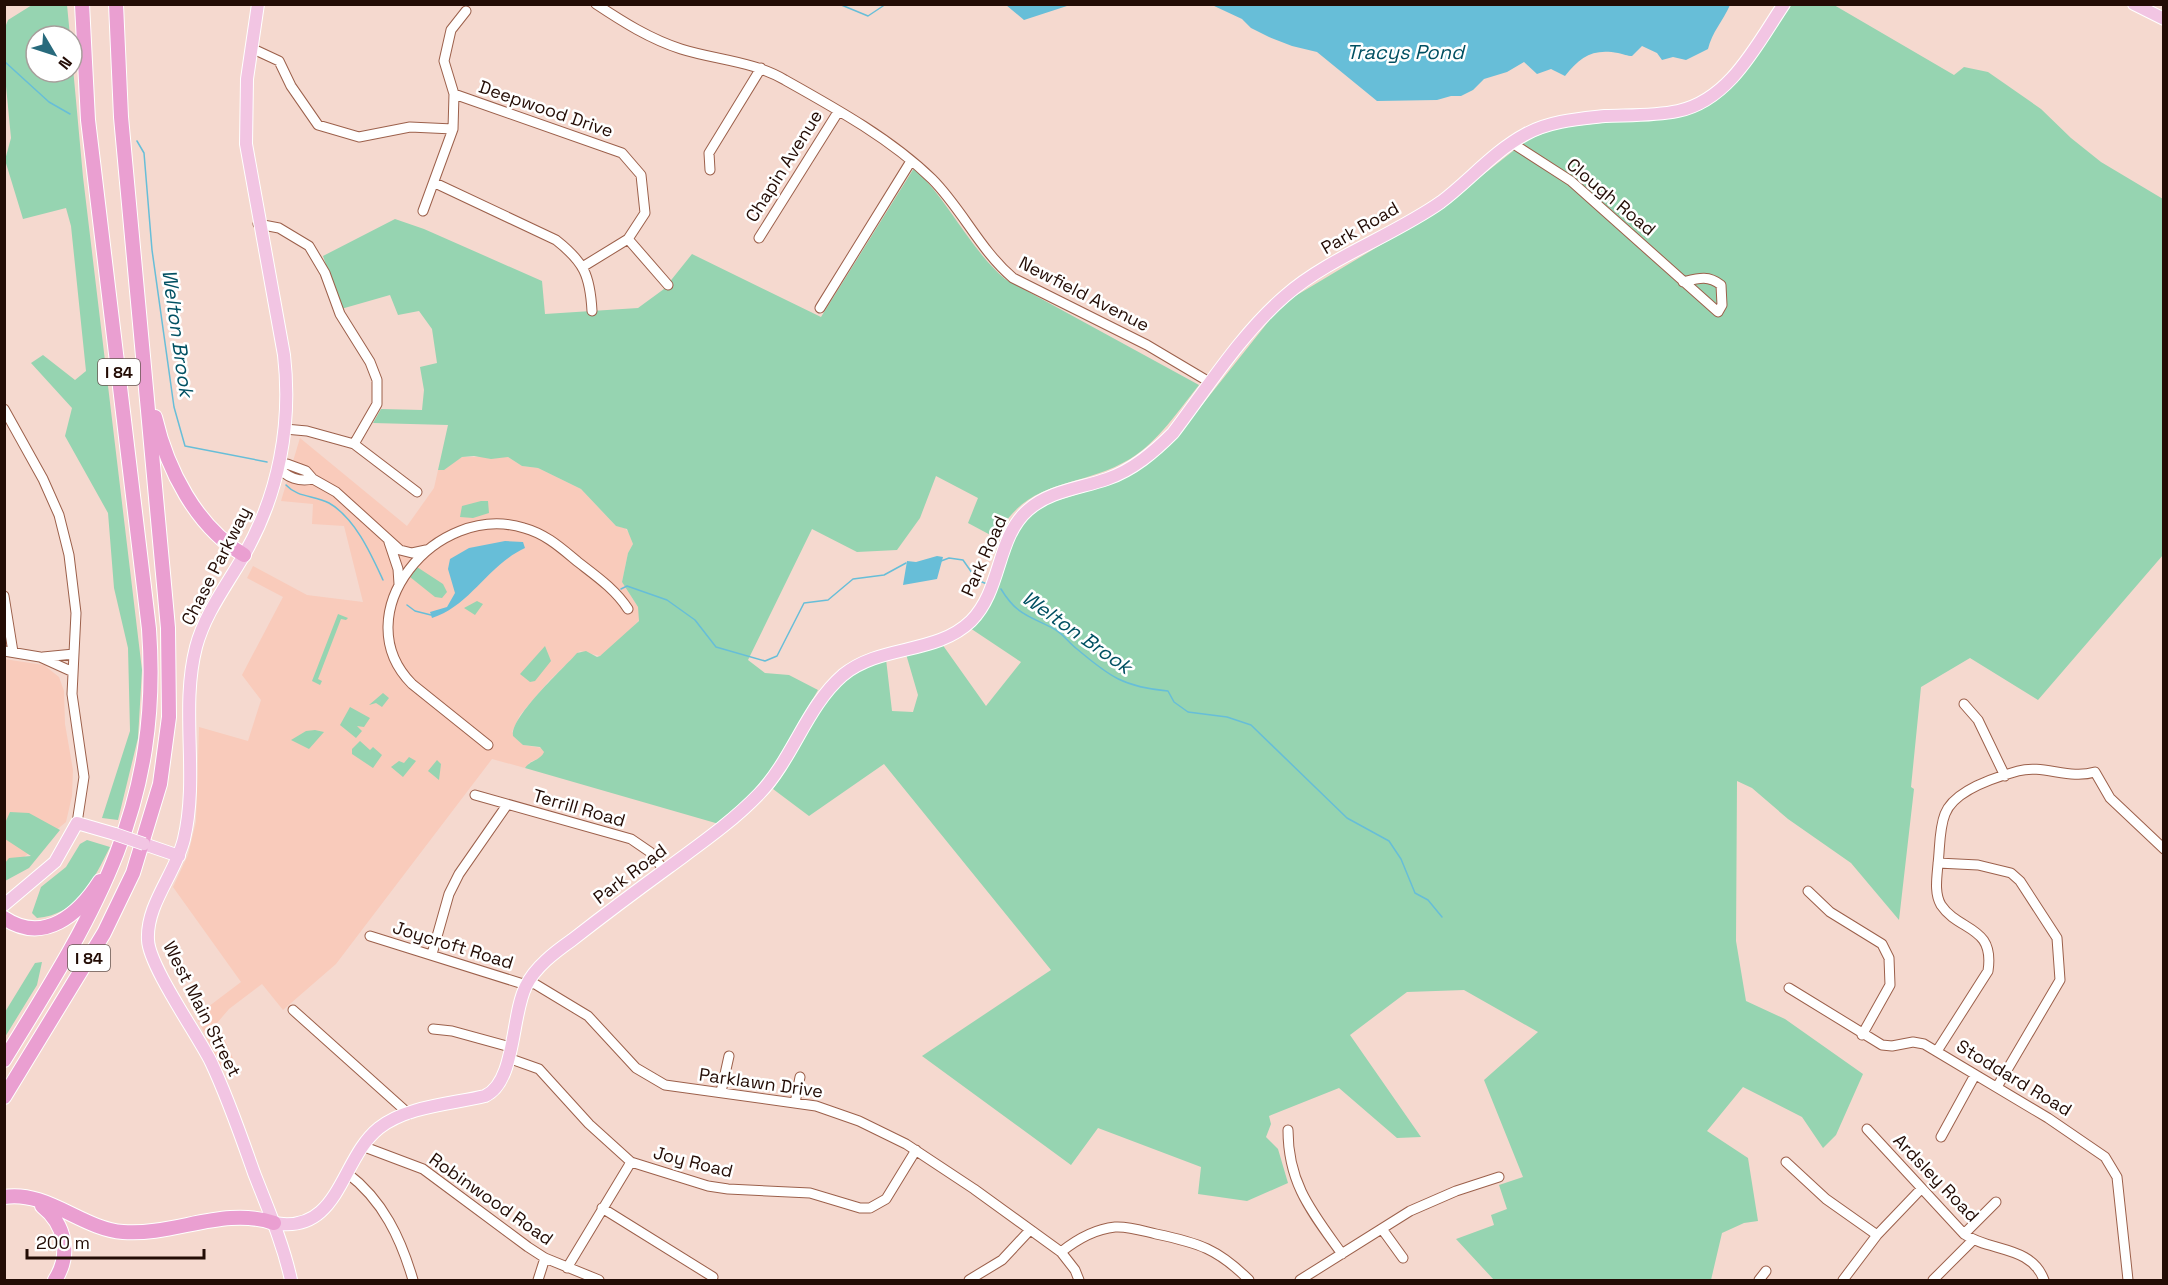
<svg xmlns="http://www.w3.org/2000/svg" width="2168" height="1285" font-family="'Space Grotesk',sans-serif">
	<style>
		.built { fill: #f9cbbb }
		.green { fill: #96d4b1 }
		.water { fill: #67bed8 }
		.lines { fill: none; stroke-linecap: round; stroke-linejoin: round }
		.stream { stroke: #67bed8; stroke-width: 1.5 }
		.minor-casing { stroke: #9c604b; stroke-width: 11 }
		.major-casing { stroke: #fff; stroke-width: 14 }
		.highway-casing { stroke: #fff; stroke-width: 16 }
		.minor { stroke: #fff; stroke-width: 9 }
		.major { stroke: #f2c5e3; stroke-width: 12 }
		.highway { stroke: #ea9fd1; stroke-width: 14 }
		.major-bridge-casing { stroke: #fff; stroke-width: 14; stroke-linecap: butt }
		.major-bridge { stroke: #f2c5e3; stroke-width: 12 }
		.labels { text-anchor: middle; stroke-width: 5; stroke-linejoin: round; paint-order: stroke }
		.shield { fill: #fff; stroke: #655550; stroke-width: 1.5 }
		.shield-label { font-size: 16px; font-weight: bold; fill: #230c05 }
		.street-label { font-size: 18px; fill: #230c05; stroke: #fff }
		.water-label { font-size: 20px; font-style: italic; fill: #005062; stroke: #fff }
	</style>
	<rect width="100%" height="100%" fill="#f5d9cf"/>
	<path class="built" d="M300,438L407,526L434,488L438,470L462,457H508L522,466L538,468L581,489L616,526L625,528L629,533L633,544L628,553L622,582L638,607L640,619L620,641L600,656L580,651L549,681L520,715L512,732L523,745L542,748L544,752L542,757L530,762L525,768L492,759L336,964L283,1010L262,984L229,1009L217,1023L233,1058L222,1070L196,1016L241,982L173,887L188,855L196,822L199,727L248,741L261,700L242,675L283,597L247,578L253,566L307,595L363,602L344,526L312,524L313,504L281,501Z
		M4,659L44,665L59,677L64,691L65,724L73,770L72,796L66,822L5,873Z"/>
	<path class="green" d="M32,5H67L70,36H36V72H72V57L83,177L142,670L138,738L118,820L102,818L130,731L128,648L114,588L108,513L65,436L72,408L31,363L43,355L75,380L86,371L71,226L66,208L23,219L5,160L11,138L5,76L4,30L8,20Z
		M1791,5H1834L1954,75L1964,67L1988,72L2041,109L2071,138L2101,162L2163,199V555L2038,700L1970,658L1921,687L1911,787L1914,789L1899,920L1851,863L1788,819L1752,788L1737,781L1736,941L1746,1001L1785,1019L1863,1074L1836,1135L1823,1148L1802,1117L1743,1087L1707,1131L1748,1158L1758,1221L1744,1223L1722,1233L1711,1280H1494L1456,1239L1494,1225L1491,1215L1507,1209L1499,1185L1523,1177L1484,1080L1538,1032L1464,990L1407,992L1350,1035L1421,1137L1397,1138L1339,1088L1269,1116L1271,1124L1266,1137L1278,1149L1288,1183L1247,1201L1198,1194L1201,1167L1098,1128L1071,1165L922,1056L1051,970L884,764L809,816L773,789C797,758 817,704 845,680C857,670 872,665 886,659L892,711L913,712L918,695L906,654L942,644L986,706L1021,662L970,628L1008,543L1025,518L1049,503L1098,488L1154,459L1175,439L1272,317L1292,298L1409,228L1455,197L1527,140L1557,128L1672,115L1740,74Z
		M914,168C949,201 969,248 1005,279L1199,385C1178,411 1159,441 1130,459C1078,490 1027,476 996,538L968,523L978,498L936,476L920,518L897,550L857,552L812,529L748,660L765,673L789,675L818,690L768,775L757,789L719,824L525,768C530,760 540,761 544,752L540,747L523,745L513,736C510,717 563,669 577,653L586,651L597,657L600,656L639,621L638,607L622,582L628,553L633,544L627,529L616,526L581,489L538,468L522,466L508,457L491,459L474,456L462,457L444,470H438L448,425L373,423L381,409L422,410L424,390L420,367L437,363L432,329L419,311L398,315L390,295L341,309L323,256L395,219L424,229L542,281L545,314L638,308L664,289L692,254L821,317Z
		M481,501H488L489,513L473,518L460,517L462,506Z
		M417,567L443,584L447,592L442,598L435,597L410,577Z
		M477,601L483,604L475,615L464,608Z
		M338,614L348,618L346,620L341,619L318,679L322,681L320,685L312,681Z
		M545,646L551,661L535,681L530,682L520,674Z
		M383,693L389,698L382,707L376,703L369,705Z
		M350,707L370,718L364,727L357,726L362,731L356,738L340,725Z
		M315,730L324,732L309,749L291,740L306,731Z
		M360,741L370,750L373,747L382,755L373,768L352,754V749Z
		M409,757L416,761L403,777L391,767L399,761L404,763Z
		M437,760L441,764L439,780L428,771Z
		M10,812L29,813L60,830L29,868L5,881V863L9,858L31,856L5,839V823Z
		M87,840L110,847C94,879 77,915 37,918L32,913L41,887L66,867L80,844Z
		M42,962L37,985L5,1037V1012L35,963Z"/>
	<path class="water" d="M1006,5H1070L1024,20Z
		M1212,5H1730C1723,21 1712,32 1708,49L1686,60L1673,57L1662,60L1657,53L1642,46L1632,56C1627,56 1624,54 1618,53C1593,48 1580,57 1565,76L1551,69L1537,74L1524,62L1507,72L1484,79L1473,90L1461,96H1451L1437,100L1377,101L1317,52L1292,46L1269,37L1251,28L1242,19Z
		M505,541L523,542L525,548C488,565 470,606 432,618L430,612L447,607L455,593L448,569L450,559L469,548Z
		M937,556L943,557L937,579L903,585L907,561L916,562Z"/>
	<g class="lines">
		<path class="stream" d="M839,4L868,16L886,4
			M4,61L49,102L70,114
			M137,141L144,153L152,250L174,407L185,446L267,462
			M286,485C298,498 314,495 329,503C355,518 371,554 383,580
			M941,561L949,558L963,560L977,580L987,584
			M621,589L627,586L667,600L695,620L716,647L765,661L777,656L804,603L828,600L853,579L884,575L906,563
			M1001,589C1018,617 1031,616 1056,630C1064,635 1070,644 1077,649C1110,677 1124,687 1168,691L1174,702L1188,712L1227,717L1251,725L1347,818L1389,841L1401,859L1415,893L1428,900L1442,917
			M407,605L415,611L431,615"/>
		<defs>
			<path id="minor" d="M596,4C623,22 650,39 681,49C716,60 753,61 785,80C835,108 891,139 932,179C962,209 980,250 1013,278L1147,345L1211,383
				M251,48L279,61L291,86L318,125L359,137L410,127L453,129
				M454,94L622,153L641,175L645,213L628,239L584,266
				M1512,143L1571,181L1718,312L1722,305L1721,285C1708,275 1699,278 1683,282
				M710,170L709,153L761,68
				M435,183L556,240C584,262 590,275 592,311
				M423,211L453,129L454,94L444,61L451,30L466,11
				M258,224L279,228L309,246L325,273L340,314L370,362L377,380V404L354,444
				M759,238L838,112
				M628,239L668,285
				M820,308L911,161
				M4,409L43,479L59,515L69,555L76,613L72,694L84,777L77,823
				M285,429L307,431L354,444L417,492
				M313,479C300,482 286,478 279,467L287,464L306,471L313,479L336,492L400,550L412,553L426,550
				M389,542L398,569L399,584
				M4,596L13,652
				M4,651L40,657L73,672
				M43,657L74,654
				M1964,704L1978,720L2005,776
				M488,745L412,684C343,614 436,501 524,528C546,534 561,548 578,562C596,576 615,589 628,609
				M475,795L631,839L650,852L664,870
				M1938,863L1978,865L2011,873L2020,881L2057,938L2060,980L1997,1087
				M1808,891L1830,912L1882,944L1889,958L1890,985L1862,1035
				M370,936L520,983L535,984L588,1016L636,1068L665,1085L816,1106L859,1121L906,1144L974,1189L1061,1252L1075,1270L1079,1280
				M432,954L449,894L459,874L507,805
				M1789,988L1882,1045L1892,1046L1913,1042L1924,1044L2048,1118L2105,1157L2117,1177L2128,1280
				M293,1010L409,1114
				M433,1029L452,1031L510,1047
				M1937,1051L1988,971C1995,925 1959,932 1941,905C1934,893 1937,877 1938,864C1940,848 1939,829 1945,814C1954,790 1996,777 2018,771C2043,764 2069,780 2095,772L2110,798L2164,849
				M508,1058L539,1069L589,1124L631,1162L708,1186L728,1189L810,1193L860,1208H870L886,1199L916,1150
				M721,1092L729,1056
				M795,1103L800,1077
				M1867,1129L1964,1234C1989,1252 2031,1245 2044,1280
				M1288,1130C1288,1184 1312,1212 1342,1254
				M1941,1137L1975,1075
				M362,1146L423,1169L528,1247L545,1258L599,1280
				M1786,1162L1826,1199L1877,1235
				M347,1173C383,1200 401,1239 413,1280
				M602,1208L713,1277
				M1382,1229L1403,1258
				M1964,1234L1996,1202
				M1061,1252C1076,1240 1095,1229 1115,1227C1129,1226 1143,1231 1156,1234C1199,1243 1218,1249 1249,1280
				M567,1268L631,1162
				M538,1280L545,1258
				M969,1280L1002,1260L1030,1230
				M1300,1280L1410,1211L1456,1191L1499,1177
				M1759,1280L1766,1271
				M1843,1280L1877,1235L1921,1189
				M1933,1280L1973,1240"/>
			<path id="major" d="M258,4L247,79L246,144L284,355C292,424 279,494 244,555C227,585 205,613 196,647C180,709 199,776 184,839C176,873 146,904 148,940C149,966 197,1034 211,1062C228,1098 241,1136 254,1173C268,1209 283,1243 291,1280
				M2134,4L2164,19
				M144,844L179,856
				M4,905L55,862L77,823L115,834
				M274,1223C340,1235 340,1159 379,1128C407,1106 452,1104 485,1096C516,1082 511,1015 526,986C535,967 555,952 572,940C604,915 636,891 669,867C700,844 732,822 759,794C793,759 806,707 843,675C881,644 936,655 971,621C1002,590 996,538 1028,510C1049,491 1081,488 1107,479C1133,470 1154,452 1173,433C1208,387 1241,334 1285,296C1328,258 1393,236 1441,202C1469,181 1494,151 1526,134C1550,121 1578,119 1605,116C1629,115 1654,116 1678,111C1730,100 1757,44 1784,4"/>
			<path id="highway" d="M155,417C167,469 196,527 244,555
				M4,918C44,945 79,914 100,881
				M4,1060C94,914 162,809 149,629L88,120L82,4
				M4,1097L104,933L133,873L160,784L169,717L168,628L121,117L116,4
				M4,1197C47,1190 82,1229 123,1232C174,1236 224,1206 274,1223
				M42,1206C66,1225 71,1255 55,1280"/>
		</defs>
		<use href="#minor" class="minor-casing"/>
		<use href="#major" class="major-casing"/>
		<use href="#highway" class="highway-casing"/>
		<use href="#minor" class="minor"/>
		<use href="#major" class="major"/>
		<use href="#highway" class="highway"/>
		<defs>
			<path id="major-bridge" d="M115,834L144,844"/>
		</defs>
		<use href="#major-bridge" class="major-bridge-casing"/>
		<use href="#major-bridge" class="major-bridge"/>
	</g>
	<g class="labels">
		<g class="shield">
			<rect x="98" y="359" width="42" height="26" rx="4.5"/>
			<rect x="68" y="945" width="42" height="26" rx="4.5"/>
		</g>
		<g class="shield-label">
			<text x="119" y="378">I 84</text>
			<text x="89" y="964">I 84</text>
		</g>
		<g class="street-label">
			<text transform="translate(546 109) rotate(19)" y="6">Deepwood Drive</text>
			<text transform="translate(784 166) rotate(-58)" y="6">Chapin Avenue</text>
			<text transform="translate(1611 197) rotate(40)" y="6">Clough Road</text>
			<text transform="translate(1360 228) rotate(-30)" y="6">Park Road</text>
			<text transform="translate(1084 294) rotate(27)" y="6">Newfield Avenue</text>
			<text transform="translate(984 556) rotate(-66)" y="6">Park Road</text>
			<text transform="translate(216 566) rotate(-63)" y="6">Chase Parkway</text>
			<text transform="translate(579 808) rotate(16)" y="6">Terrill Road</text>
			<text transform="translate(630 874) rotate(-37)" y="6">Park Road</text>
			<text transform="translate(453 945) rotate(17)" y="6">Joycroft Road</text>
			<text transform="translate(202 1009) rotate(63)" y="6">West Main Street</text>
			<text transform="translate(2014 1078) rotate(31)" y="6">Stoddard Road</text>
			<text transform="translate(761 1083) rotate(8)" y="6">Parklawn Drive</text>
			<text transform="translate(693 1162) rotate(14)" y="6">Joy Road</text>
			<text transform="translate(1936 1178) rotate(46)" y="6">Ardsley Road</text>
			<text transform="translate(491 1199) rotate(35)" y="6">Robinwood Road</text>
		</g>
		<g class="water-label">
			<text x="1405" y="59">Tracys Pond</text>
			<text transform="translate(178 333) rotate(82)" y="7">Welton Brook</text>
			<text transform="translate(1077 632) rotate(35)" y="7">Welton Brook</text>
		</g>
	</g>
	<rect width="2168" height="1285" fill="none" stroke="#230c05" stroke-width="12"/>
	<g transform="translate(54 54) rotate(129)"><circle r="28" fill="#ffffff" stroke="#a79e9b" stroke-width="1.5"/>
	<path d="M0-4.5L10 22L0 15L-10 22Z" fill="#286a7c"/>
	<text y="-9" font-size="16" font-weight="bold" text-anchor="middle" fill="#230c05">N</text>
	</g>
	<path d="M27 1249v9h177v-9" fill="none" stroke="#230c05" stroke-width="3"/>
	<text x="36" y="1249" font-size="18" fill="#230c05" stroke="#ffffff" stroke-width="4.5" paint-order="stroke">200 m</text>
</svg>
